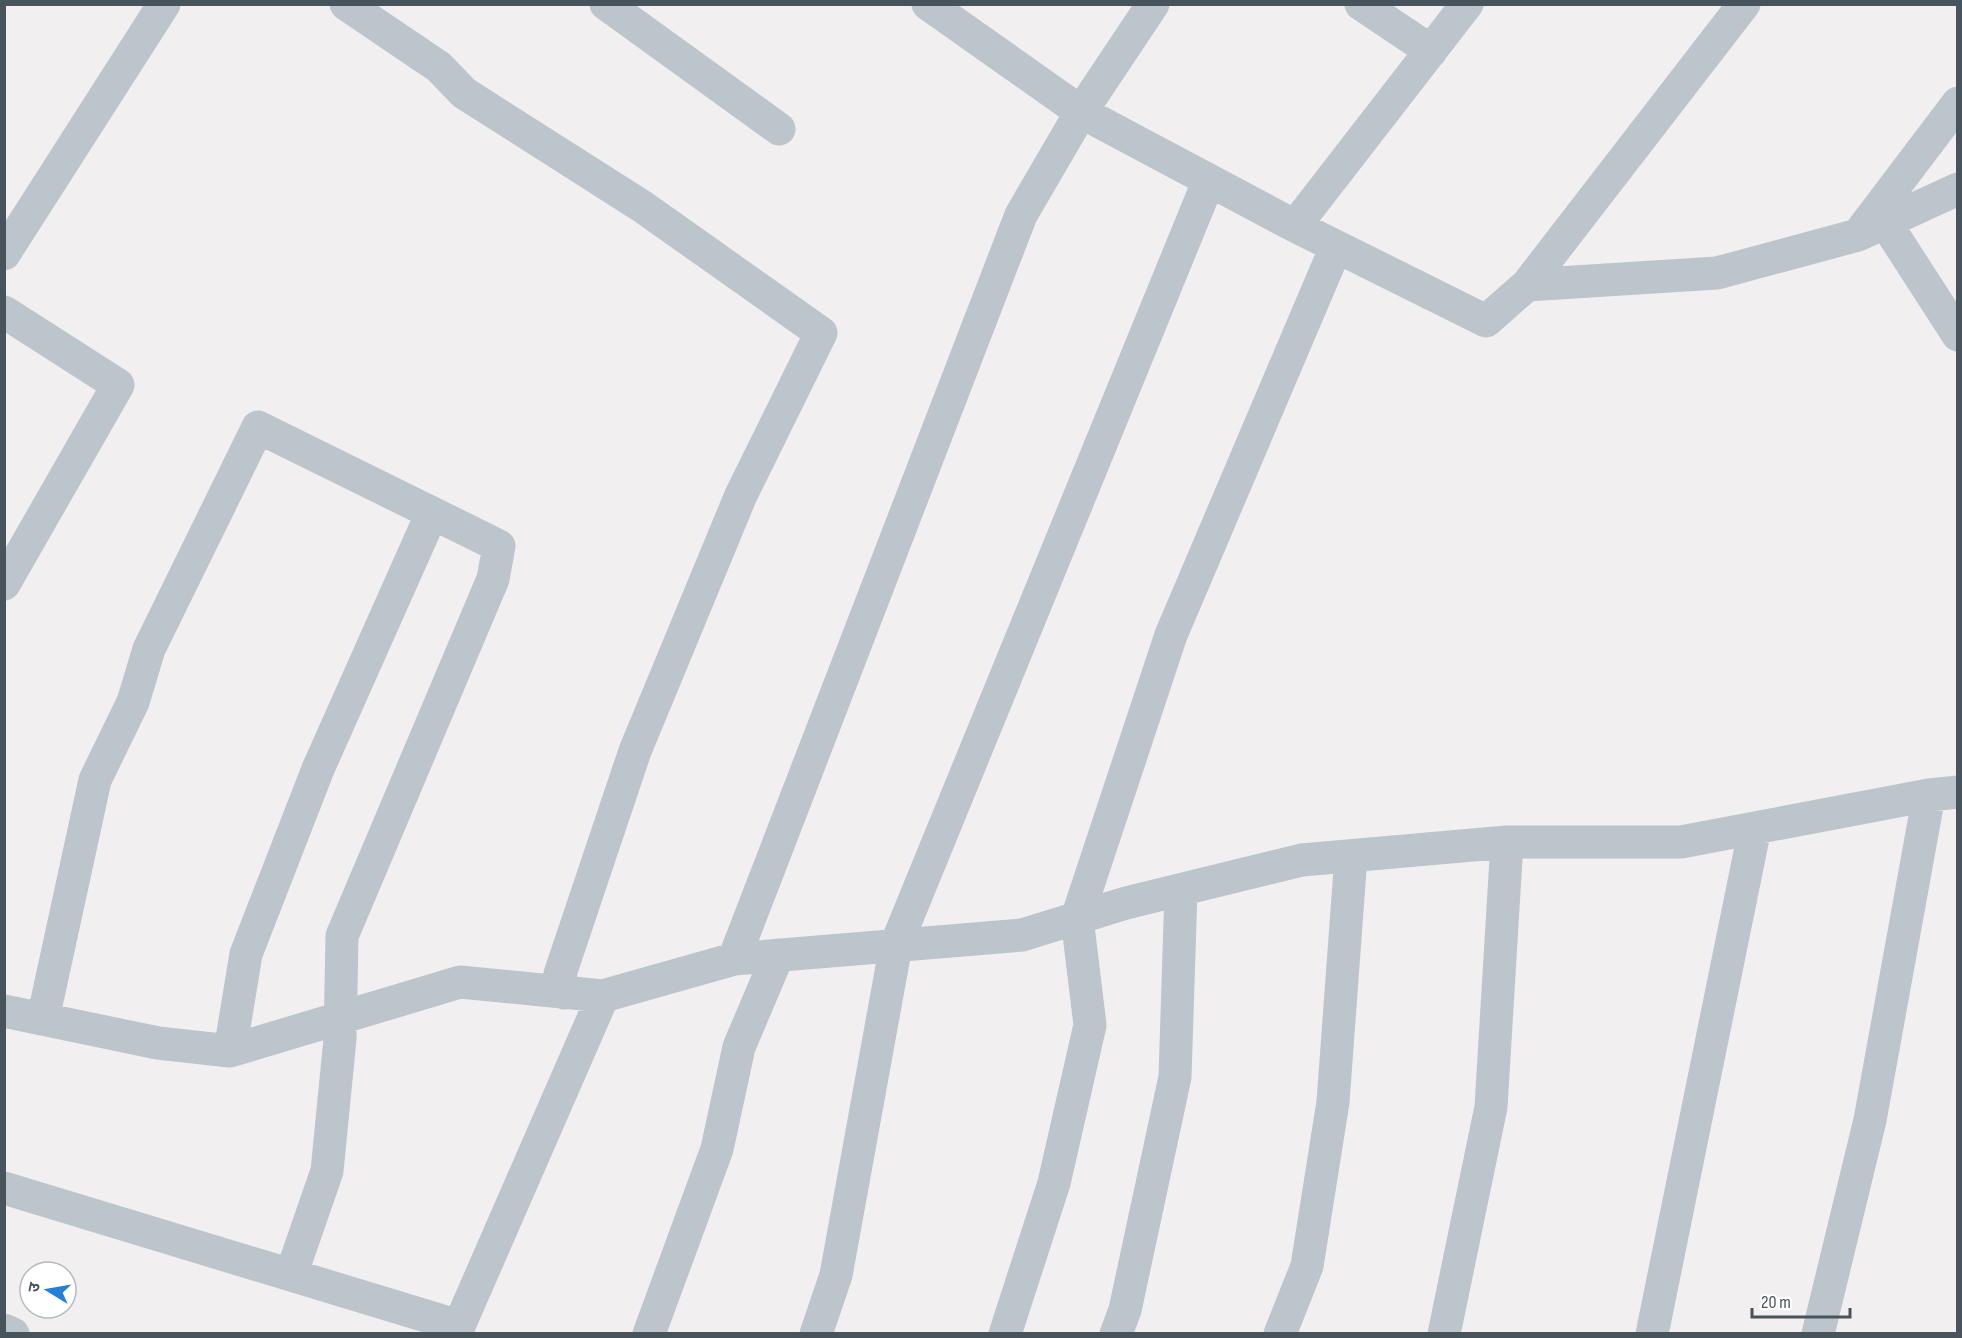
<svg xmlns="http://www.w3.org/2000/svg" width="1962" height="1338" font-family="'Sofia Sans Condensed','Noto Sans Devanagari',sans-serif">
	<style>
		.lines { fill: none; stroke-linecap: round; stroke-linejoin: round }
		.minor { stroke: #bbc5cb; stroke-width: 33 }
	</style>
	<rect width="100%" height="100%" fill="#f1efef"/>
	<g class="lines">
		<path class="minor" d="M346,4L439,67L464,93L643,207L821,333L741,495L635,751L560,974L564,993
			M606,4L779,129
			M1153,4L1081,112L1295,226
			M1361,4L1431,51
			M1467,4L1295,226L1486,321L1527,285L1717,273L1858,235
			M1958,103L1858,235L1958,189
			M1885,222L1958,335
			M4,254L164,4
			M1527,285L1744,4
			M4,312L118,385L4,584
			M734,959L1021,215L1081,112L928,4
			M4,1011L158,1043L230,1051L460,982L603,996L734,959L1022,935L1126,903L1302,860L1507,842H1681L1929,795L1958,792
			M43,1019L95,780L133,702L149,649L258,427L499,546L493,579L342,936L340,1039L327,1171L291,1275
			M230,1051L246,954L318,769L432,513
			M4,1188L459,1326L456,1334
			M459,1326L603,996
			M4,1330L13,1334
			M649,1334L717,1149L739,1047L778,955
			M816,1334L836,1275L896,945L1209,180
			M1005,1334L1054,1183L1090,1025L1077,918L1171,635L1336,247
			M1116,1334L1125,1310L1175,1077L1181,890
			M1280,1334L1307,1266L1333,1102L1351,856
			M1444,1334L1491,1107L1507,842
			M1652,1334L1755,828
			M1818,1334L1870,1120L1929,795"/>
	</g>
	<rect width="1962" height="1338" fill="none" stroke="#48545c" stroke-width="12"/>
	<g transform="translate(48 1290) rotate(281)"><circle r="28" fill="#ffffff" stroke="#b6bbbe" stroke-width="1.5"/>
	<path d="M0-4.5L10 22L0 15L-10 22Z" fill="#2280d8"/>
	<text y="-9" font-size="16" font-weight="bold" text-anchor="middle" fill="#48545c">उ</text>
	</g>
	<path d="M1752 1308v9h98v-9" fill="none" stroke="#48545c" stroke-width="3"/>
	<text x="1761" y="1308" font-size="18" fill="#48545c" stroke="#ffffff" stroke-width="4.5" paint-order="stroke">20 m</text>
</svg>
